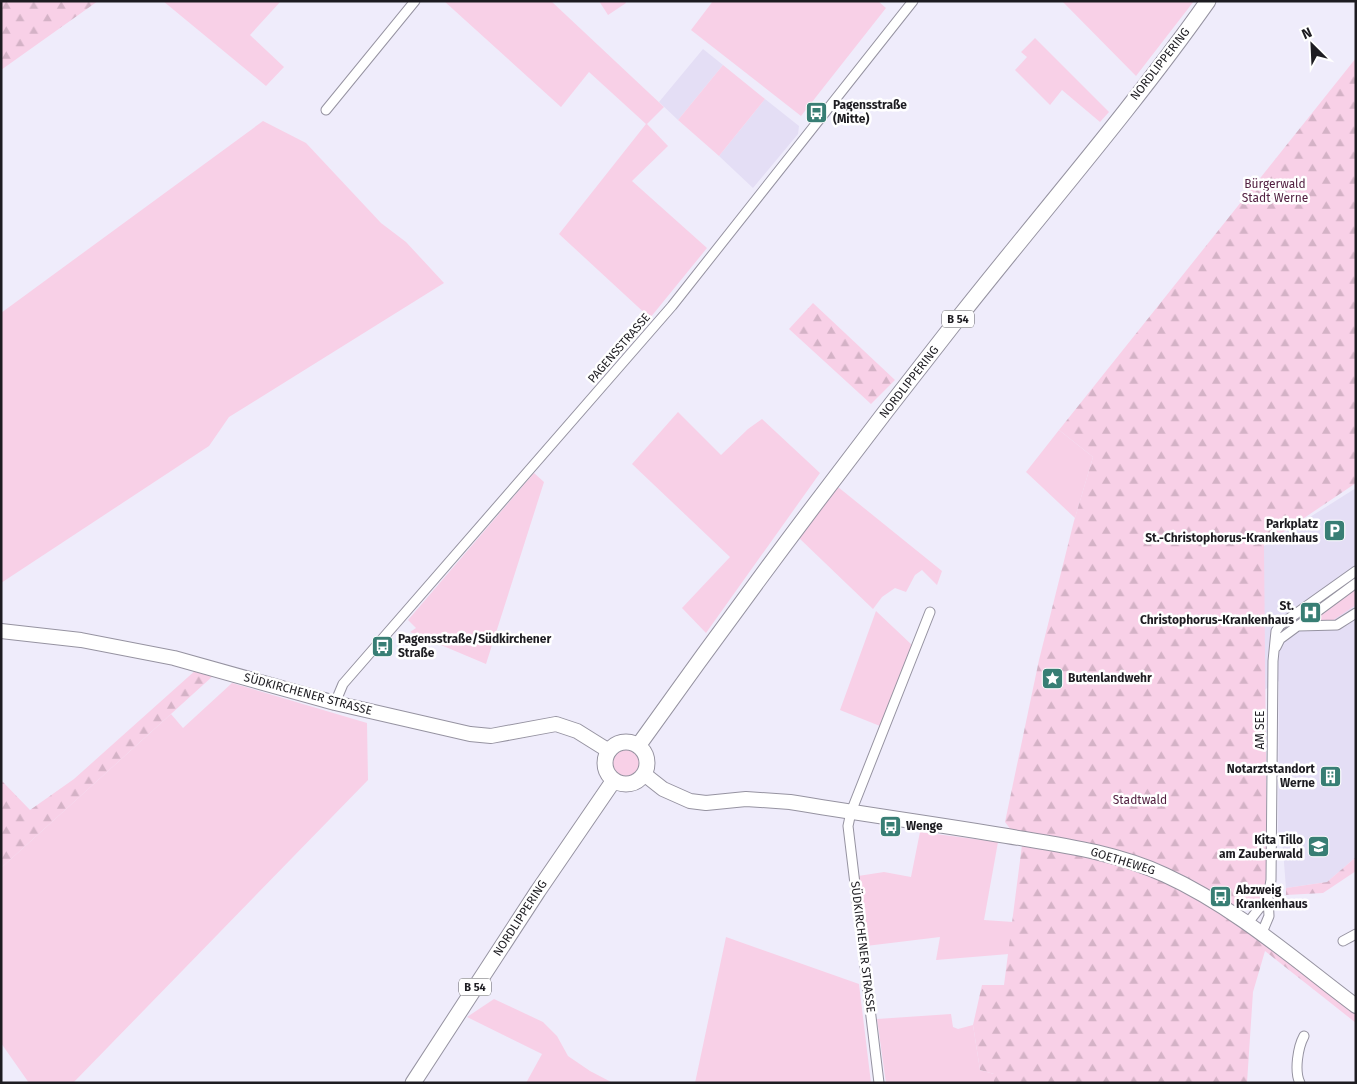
<svg xmlns="http://www.w3.org/2000/svg" width="1357" height="1084" font-family="'Fira Sans',sans-serif">
	<style>
		.built { fill: #e4def5 }
		.grass { fill: #f8d0e7 }
		.forest { fill: url(#forest-firs) }
		.lines { fill: none; stroke-linecap: round; stroke-linejoin: round }
		.street-casing { stroke: #9693a1; stroke-width: 11 }
		.secondary-casing { stroke: #9693a1; stroke-width: 16 }
		.primary-casing { stroke: #9693a1; stroke-width: 17 }
		.street { stroke: #fff; stroke-width: 9 }
		.secondary { stroke: #fff; stroke-width: 14 }
		.primary { stroke: #fff; stroke-width: 15 }
		.labels { text-anchor: middle; stroke-width: 5; stroke-linejoin: round; paint-order: stroke }
		.shield { fill: #fff; stroke: #616064; stroke-width: 1 }
		.shield-label { font-size: 11px; font-weight: bold; fill: #1d1c21 }
		.street-label { font-size: 12px; fill: #1d1c21; stroke: #fff }
		.poi-label { font-size: 12px; font-weight: bold; fill: #1d1c21; stroke: #fff; text-anchor: start }
		.park-label { font-size: 12px; fill: #532142; stroke: #fff }
	</style>
	<defs>
		<pattern id="forest-firs" width="22" height="20" patternUnits="userSpaceOnUse" patternTransform="scale(1.25)"><rect width="22" height="20" fill="#f8d0e7"/><path d="M5 1l3.5 6h-7zM16 11l3.5 6h-7z" fill="#d4b2c6"/></pattern>
	</defs>
	<rect width="100%" height="100%" fill="#efecfb"/>
	<path class="built" d="M703,49L723,65L678,120L659,102Z
		M765,99L799,126L798,134L753,188L719,156Z
		M1356,488V857L1327,882L1286,888L1282,837L1278,839L1279,681L1264,690V546Z"/>
	<path class="grass" d="M163,1H281L250,35L284,67L266,86Z
		M444,1H551L664,107L647,124L668,146L632,181L707,248L650,318L559,234L646,124L589,72L561,107Z
		M599,1H625L626,3L608,15Z
		M713,1H878L886,8L801,116L691,30Z
		M1062,1H1194L1136,76Z
		M1035,38L1109,112L1100,122L1062,90L1050,105L1015,70L1027,57L1021,52Z
		M723,65L765,99L719,156L678,120Z
		M263,121L306,143L381,223L406,242L444,283L229,417L209,446L1,583V313Z
		M678,412L721,455L748,429L762,419L820,473L706,633L682,608L730,557L632,464Z
		M1059,430L1093,457L1075,518L1026,472Z
		M534,473L544,482L486,664L410,632L416,628L408,620Z
		M838,487L942,571L937,585L922,570L915,575L906,592L895,588L882,597L873,609L799,538Z
		M1356,589V605L1332,621L1314,622L1315,617Z
		M876,611L912,645L880,726L840,710Z
		M232,683L367,723L368,780L73,1083H29L1,1043V868L171,714L183,728Z
		M610 763a16 16 0 1 1 32 0a16 16 0 1 1-32 0Z
		M920,832L998,842L984,920L1013,922L1009,954L936,960L940,937L866,946L858,876L884,872L911,877Z
		M726,937L859,984L871,1083H695Z
		M494,999L543,1022L557,1036L568,1056L590,1071L613,1083H526L542,1054L467,1017Z
		M951,1014L953,1027L958,1029L973,1025L980,1070L994,1074V1083H886L877,1019Z"/>
	<path class="forest" d="M1,1H98L1,70Z
		M1356,58V483L1264,545L1267,870C1265,888 1264,907 1242,910L1239,924L1356,1013V1023L1265,951L1253,992L1247,1083H994V1074L980,1070L973,1025L982,985H1004L1022,845L1005,822L1039,660L1074,521L1093,457L1059,430Z
		M813,303L895,380L871,404L789,329Z
		M197,669L214,675L1,868V780L30,810L74,779Z
		M1356,857V871L1323,893L1286,895V888L1327,882Z"/>
	<g class="lines">
		<defs>
			<path id="street" d="M326,110L415,1
				M1298,626L1337,625L1356,613
				M1276,647L1280,639L1356,583
				M335,703L343,684L672,306L913,1
				M1247,924L1268,897L1271,880L1273,661L1276,631L1280,625L1356,571
				M1261,935L1269,916L1268,897
				M1343,941L1356,934
				M879,1083L848,826L851,812L930,612
				M1300,1083C1294,1071 1298,1047 1304,1036"/>
			<path id="secondary" d="M1,631L81,640L174,658L335,703L470,734L491,736L556,724L577,731L609,751
				M644,774L663,789L690,801L706,803L746,799L790,802C862,814 935,824 1007,836C1061,845 1115,852 1165,875C1235,907 1295,960 1356,1006"/>
			<path id="primary" d="M605 763a21 21 0 1 1 42 0a21 21 0 1 1-42 0Z
				M638,746C742,600 849,457 960,316C1043,211 1131,110 1208,1
				M413,1083L538,891L614,780"/>
		</defs>
		<use href="#street" class="street-casing"/>
		<use href="#secondary" class="secondary-casing"/>
		<use href="#primary" class="primary-casing"/>
		<use href="#street" class="street"/>
		<use href="#secondary" class="secondary"/>
		<use href="#primary" class="primary"/>
	</g>
	<defs>
		<symbol id="bus-square" viewBox="-11 -11 22 22"><rect x="-9" y="-9" width="18" height="18" rx="4" fill="#387e74" stroke="#fff"/><path d="M-5-6H5V4H4V6H2V4H-2V6H-4V4H-5ZM-3.5-4V0h7V-4ZM-3.5 1.2v1.5H-2V1.2ZM2 1.2v1.5H3.5V1.2Z" fill="#fff"/></symbol>
		<symbol id="parking-square" viewBox="-11 -11 22 22"><rect x="-9" y="-9" width="18" height="18" rx="4" fill="#387e74" stroke="#fff"/><path d="M-3.5-5.5H1a3.5 3.5 0 0 1 0 7H-1V5.5H-3.5ZM-1-3.4V-.6H.8a1.4 1.4 0 0 0 0-2.8Z" fill="#fff"/></symbol>
		<symbol id="hospital-square" viewBox="-11 -11 22 22"><rect x="-9" y="-9" width="18" height="18" rx="4" fill="#387e74" stroke="#fff"/><path d="M-5-5h3v3.5h4V-5h3V5h-3V1.5h-4V5h-3Z" fill="#fff"/></symbol>
		<symbol id="sight-square" viewBox="-11 -11 22 22"><rect x="-9" y="-9" width="18" height="18" rx="4" fill="#387e74" stroke="#fff"/><path d="M0-6L1.8-2.2L6-1.7L2.9 1.2L3.7 5.4L0 3.3L-3.7 5.4L-2.9 1.2L-6-1.7L-1.8-2.2Z" fill="#fff"/></symbol>
		<symbol id="building-square" viewBox="-11 -11 22 22"><rect x="-9" y="-9" width="18" height="18" rx="4" fill="#387e74" stroke="#fff"/><path d="M-4-6H4V6H1V3H-1V6H-4ZM-2.5-4.3h1.7v1.8h-1.7ZM.8-4.3h1.7v1.8H.8ZM-2.5-1h1.7V.8h-1.7ZM.8-1h1.7V.8H.8Z" fill="#fff"/></symbol>
		<symbol id="school-square" viewBox="-11 -11 22 22"><rect x="-9" y="-9" width="18" height="18" rx="4" fill="#387e74" stroke="#fff"/><path d="M0-5L7-2L0 1L-7-2ZM-4 1L0 2.5L4 1V4Q0 6-4 4Z" fill="#fff"/></symbol>
	</defs>
	<g fill-rule="evenodd">
		<use href="#bus-square" x="804" y="100" width="25" height="25"/>
		<use href="#parking-square" x="1322" y="518" width="25" height="25"/>
		<use href="#hospital-square" x="1298" y="600" width="25" height="25"/>
		<use href="#bus-square" x="370" y="634" width="25" height="25"/>
		<use href="#sight-square" x="1040" y="666" width="25" height="25"/>
		<use href="#building-square" x="1318" y="764" width="25" height="25"/>
		<use href="#bus-square" x="878" y="814" width="25" height="25"/>
		<use href="#school-square" x="1306" y="834" width="25" height="25"/>
		<use href="#bus-square" x="1208" y="884" width="25" height="25"/>
	</g>
	<g class="labels">
		<g class="shield">
			<rect x="942" y="310.5" width="32" height="17" rx="4"/>
			<rect x="459" y="978.5" width="32" height="17" rx="4"/>
		</g>
		<g class="shield-label">
			<text x="958" y="323">B 54</text>
			<text x="475" y="991">B 54</text>
		</g>
		<g class="street-label">
			<text transform="translate(1160 64) rotate(-52)" y="4">NORDLIPPERING</text>
			<text transform="translate(619 348) rotate(-49)" y="4">PAGENSSTRASSE</text>
			<text transform="translate(909 382) rotate(-52)" y="4">NORDLIPPERING</text>
			<text transform="translate(308 694) rotate(15)" y="4">SÜDKIRCHENER STRASSE</text>
			<text transform="translate(1260 730) rotate(-90)" y="4">AM SEE</text>
			<text transform="translate(1123 861) rotate(17)" y="4">GOETHEWEG</text>
			<text transform="translate(520 918) rotate(-57)" y="4">NORDLIPPERING</text>
			<text transform="translate(863 947) rotate(83)" y="4">SÜDKIRCHENER STRASSE</text>
		</g>
		<g class="poi-label">
			<text x="833" y="109">Pagensstraße<tspan x="833" dy="14">(Mitte)</tspan></text>
			<text x="1318" y="528" text-anchor="end">Parkplatz<tspan x="1318" dy="14">St.-Christophorus-Krankenhaus</tspan></text>
			<text x="1294" y="610" text-anchor="end">St.<tspan x="1294" dy="14">Christophorus-Krankenhaus</tspan></text>
			<text x="398" y="643">Pagensstraße/Südkirchener<tspan x="398" dy="14">Straße</tspan></text>
			<text x="1068" y="682">Butenlandwehr</text>
			<text x="1315" y="773" text-anchor="end">Notarztstandort<tspan x="1315" dy="14">Werne</tspan></text>
			<text x="906" y="830">Wenge</text>
			<text x="1303" y="844" text-anchor="end">Kita Tillo<tspan x="1303" dy="14">am Zauberwald</tspan></text>
			<text x="1236" y="894">Abzweig<tspan x="1236" dy="14">Krankenhaus</tspan></text>
		</g>
		<g class="park-label">
			<text x="1275" y="188">Bürgerwald<tspan x="1275" dy="14">Stadt Werne</tspan></text>
			<text x="1140" y="804">Stadtwald</text>
		</g>
	</g>
	<rect width="1357" height="1084" fill="none" stroke="#1d1c21" stroke-width="5"/>
	<g transform="translate(1312 45) rotate(336)" stroke="#ffffff" stroke-width="4" paint-order="stroke">
	<path d="M0-4L9 19L0 12L-9 19Z" fill="#1d1c21"/>
	<text y="-8" font-size="14" font-weight="bold" text-anchor="middle" fill="#1d1c21">N</text>
	</g>
</svg>
